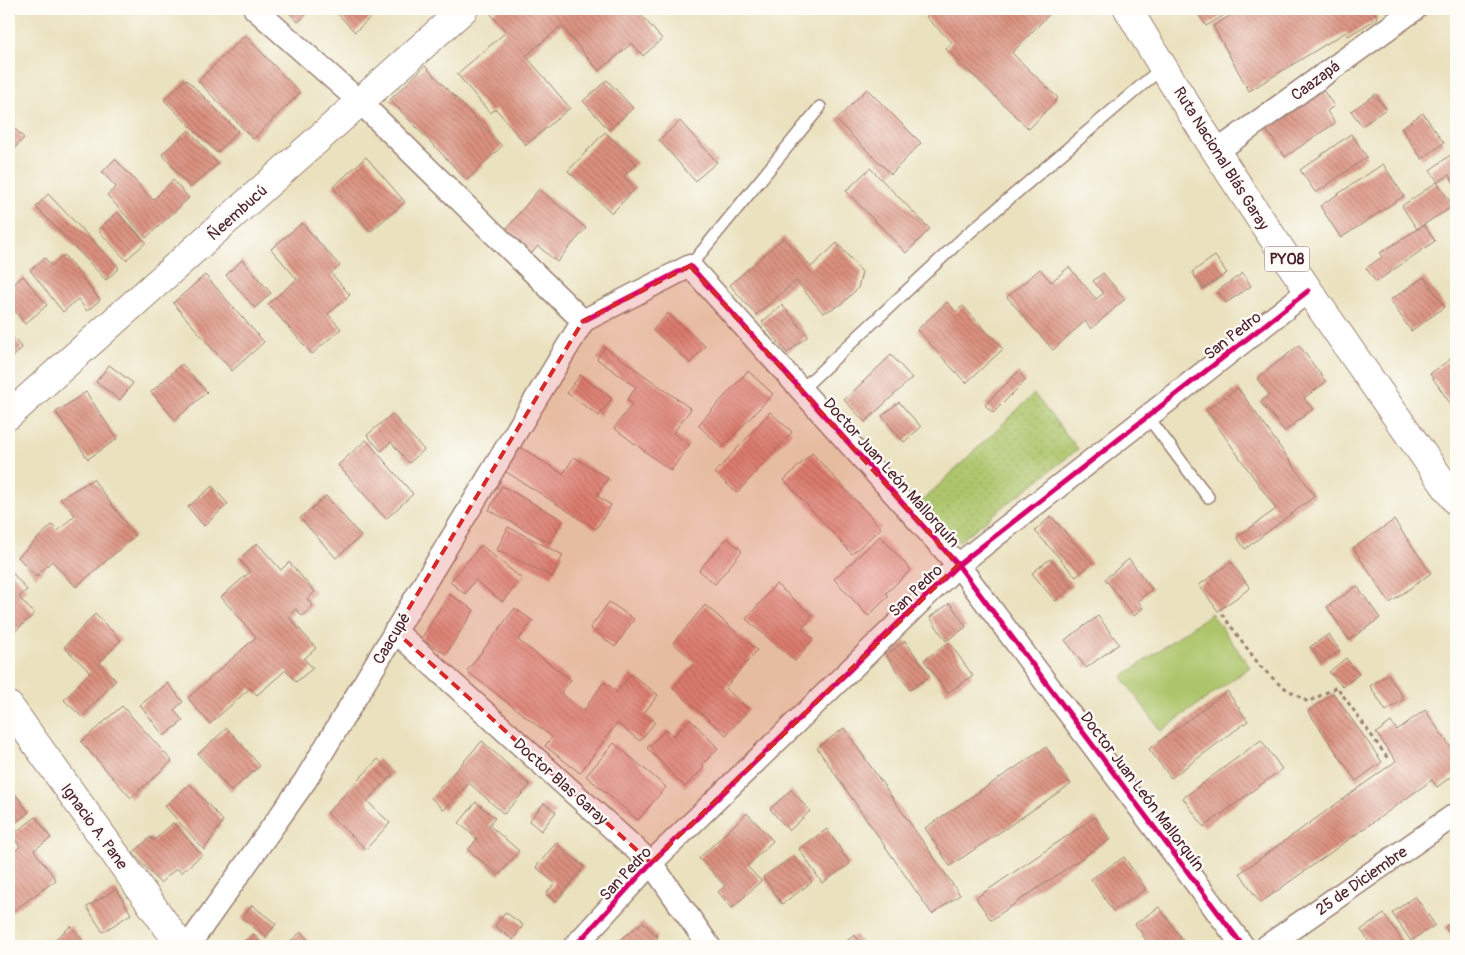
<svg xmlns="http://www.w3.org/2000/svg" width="1465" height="955" font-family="Pangolin,sans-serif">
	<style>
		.grass { fill: url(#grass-dots); stroke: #7c724b }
		.pitch { fill: #adc56b; stroke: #7c724b }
		.building { fill: url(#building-back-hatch) }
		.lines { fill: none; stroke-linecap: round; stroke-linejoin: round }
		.service-casing { stroke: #9a8074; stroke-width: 14 }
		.minor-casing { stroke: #9a8074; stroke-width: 25 }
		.tertiary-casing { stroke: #9a8074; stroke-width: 30 }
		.trunk-casing { stroke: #9a8074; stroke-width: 30 }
		.path { stroke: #9a8074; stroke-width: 3; stroke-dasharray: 4 4; stroke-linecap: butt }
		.service { stroke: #fff; stroke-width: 11 }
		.minor { stroke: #fff; stroke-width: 22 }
		.tertiary { stroke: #fff; stroke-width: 28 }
		.trunk { stroke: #fff; stroke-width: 28 }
		.cycleway-casing { stroke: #fdfcf7; stroke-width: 8 }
		.cycleway { stroke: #d6006c; stroke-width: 5 }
		.marked { fill: #d62828; fill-opacity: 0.2; stroke: #d62828; stroke-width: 4; stroke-dasharray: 10 6; stroke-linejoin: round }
		.labels { text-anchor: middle; stroke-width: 4.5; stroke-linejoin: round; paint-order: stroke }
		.shield { fill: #fdfcf7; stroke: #806168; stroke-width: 1 }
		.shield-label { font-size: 15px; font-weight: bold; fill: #4a1f2b }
		.street-label { font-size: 16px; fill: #4a1f2b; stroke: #fdfcf7 }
	</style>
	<defs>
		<pattern id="grass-dots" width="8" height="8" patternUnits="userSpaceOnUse" patternTransform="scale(1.25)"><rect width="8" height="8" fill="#adc56b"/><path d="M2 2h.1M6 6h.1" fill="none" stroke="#96a95d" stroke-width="1.8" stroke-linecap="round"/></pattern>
		<pattern id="building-back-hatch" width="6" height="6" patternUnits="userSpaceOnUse" patternTransform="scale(1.25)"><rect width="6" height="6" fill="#db917e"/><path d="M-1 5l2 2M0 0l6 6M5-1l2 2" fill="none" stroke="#b47667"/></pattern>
	</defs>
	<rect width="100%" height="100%" fill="#fdfcf7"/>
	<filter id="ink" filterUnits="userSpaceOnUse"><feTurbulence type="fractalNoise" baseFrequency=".02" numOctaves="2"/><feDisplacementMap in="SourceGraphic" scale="10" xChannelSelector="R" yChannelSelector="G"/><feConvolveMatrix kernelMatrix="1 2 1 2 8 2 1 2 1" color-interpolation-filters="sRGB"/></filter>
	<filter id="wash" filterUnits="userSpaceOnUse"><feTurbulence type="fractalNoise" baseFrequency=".0096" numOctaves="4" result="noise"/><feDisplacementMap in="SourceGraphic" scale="20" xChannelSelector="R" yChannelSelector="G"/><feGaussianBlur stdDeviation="1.12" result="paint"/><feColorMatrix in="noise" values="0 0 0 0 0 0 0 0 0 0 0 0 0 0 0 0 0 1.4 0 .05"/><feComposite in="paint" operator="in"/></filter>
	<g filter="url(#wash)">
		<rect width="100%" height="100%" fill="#eae1be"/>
		<path class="grass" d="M1034,394L1078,449L958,542L920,503Z"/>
		<path class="pitch" d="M1211,613L1250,667L1161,731L1122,677Z"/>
		<g id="blocks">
			<path class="building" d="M9,9H20L9,20Z
				M286,9H312L298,22Z
				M333,9H380L355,32Z
				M498,9H636L662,39L643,56L632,43L599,71L561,26L526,56L570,108L526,145L496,109L490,113L457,74L506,32L491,14Z
				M934,9H978L977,10L981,13L985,9H1054L1012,53L1058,98L1029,129L946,49L952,42L926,17Z
				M1195,9H1235L1206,26Z
				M1241,9H1372L1378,18L1348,36L1346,32L1249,91L1213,26Z
				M245,35L300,93L253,139L198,81Z
				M425,66L502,146L467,180L390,100Z
				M186,79L238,131L217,153L164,100Z
				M607,80L633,108L609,130L583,101Z
				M867,89L921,143L891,174L836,120Z
				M1323,90L1334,106L1327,111L1335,123L1285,157L1263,125L1312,91L1316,95Z
				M1376,94L1386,109L1362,126L1351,111Z
				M1423,113L1444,143L1422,159L1401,128Z
				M680,121L717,162L695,181L659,140Z
				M9,123L24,138L9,154Z
				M189,130L218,164L190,188L162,154Z
				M605,132L637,163L624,176L636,188L612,213L568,171Z
				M1351,134L1367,157L1316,193L1300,170Z
				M1456,151V186L1449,175L1438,182L1430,170Z
				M366,157L405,202L371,231L333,187Z
				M115,159L153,200L173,180L189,198L146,238L107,195L116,187L102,172Z
				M1383,164L1404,196L1341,238L1320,206Z
				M870,168L930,229L906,253L846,191Z
				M1437,182L1453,206L1417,229L1402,206Z
				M539,189L586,228L557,262L538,246L527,259L500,237Z
				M48,194L119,268L106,280L36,207Z
				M117,212L146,242L126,260L98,230Z
				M302,223L340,266L331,273L350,295L328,314L341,329L312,354L268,304L297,279L271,249Z
				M1424,225L1435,241L1376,282L1366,268L1382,257L1380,253Z
				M784,237L811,267L837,243L862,272L858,288L842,304L823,313L796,281L756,315L730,285Z
				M64,255L100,300L87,311L78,299L63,312L30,270L45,258L51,266Z
				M1215,256L1227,273L1203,289L1192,272Z
				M242,260L271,293L255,308L226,275Z
				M1069,267L1096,299L1104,293L1093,281L1103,273L1125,299L1091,329L1085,321L1053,350L1007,297L1040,269L1051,282Z
				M1243,273L1251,286L1226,303L1217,291Z
				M205,275L264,342L232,371L173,303Z
				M23,276L47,305L25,324L9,304V288Z
				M1424,277L1445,307L1411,331L1390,300Z
				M947,302L956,312L963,306L1003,349L966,383L917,330Z
				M782,305L808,336L787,353L762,322Z
				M668,313L705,346L690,363L653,330Z
				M9,334L22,348L9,361Z
				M1299,345L1326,382L1304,398L1313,409L1285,431L1260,402L1269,395L1257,379Z
				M605,347L691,409L673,433L689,445L671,471L614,428L632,404L627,400L636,387L597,359Z
				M891,355L912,378L865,422L844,400Z
				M1456,355V412L1430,374Z
				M182,364L207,392L175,420L151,392Z
				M109,365L133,383L120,400L96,382Z
				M748,371L773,394L722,448L698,425Z
				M1018,372L1026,380L993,413L985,405Z
				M580,375L612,398L599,416L567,393Z
				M1238,388L1315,496L1245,549L1237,537L1276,509L1206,410Z
				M86,392L117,439L88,459L56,412Z
				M899,402L921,427L904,442L882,416Z
				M770,412L792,432L737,493L715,473Z
				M392,414L424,450L409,463L391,442L381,451L367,435Z
				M366,440L413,494L386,519L338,465Z
				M512,442L563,474L574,457L608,478L597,496L611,505L596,529L497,466Z
				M812,453L881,528L852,554L784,480Z
				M93,479L135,536L76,587L52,561L36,577L18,557L52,525L58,531L75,515L60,499Z
				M212,486L228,504L204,526L188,507Z
				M502,486L563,520L550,543L489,510Z
				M326,496L361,536L336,558L300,518Z
				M1051,516L1092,563L1076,577L1035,531Z
				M1394,520L1431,573L1390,603L1353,548Z
				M508,527L563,555L552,577L497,550Z
				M880,536L911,570L886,593L889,596L868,616L834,579Z
				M727,538L742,551L715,584L699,570Z
				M257,543L281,570L289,562L315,592L307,599L313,606L302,616L296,609L288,616L316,648L304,659L313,668L296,682L286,670L257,695L250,688L210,724L188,698L256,637L221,597L250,572L239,559Z
				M481,545L522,579L502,602L475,580L465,594L450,582Z
				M1050,559L1073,586L1055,601L1032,573Z
				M1129,559L1152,589L1138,601L1143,608L1134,616L1105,579Z
				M1231,562L1250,588L1218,611L1199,585Z
				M9,569L27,590L19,597L34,614L9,637Z
				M776,584L813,616L802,629L813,639L795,661L746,619Z
				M1357,586L1380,618L1349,640L1327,607Z
				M449,594L474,610L446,654L421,639Z
				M609,602L634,619L615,647L590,628Z
				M950,603L966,627L946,641L930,617Z
				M705,605L757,650L725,688L749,709L726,735L673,688L695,662L673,643Z
				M515,608L533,621L518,640L571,680L561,693L583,711L604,682L617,692L631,674L658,695L644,713L655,722L640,741L617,723L580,773L545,746L552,737L467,671Z
				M95,614L121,640L99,663L116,680L82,717L64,700L90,672L64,647Z
				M1098,616L1119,644L1086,668L1065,640Z
				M1329,634L1340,651L1321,663L1310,647Z
				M905,641L930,676L910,690L886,655Z
				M949,642L973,676L947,693L924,660Z
				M1346,658L1359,674L1343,687L1329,672Z
				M1388,674L1404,699L1386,711L1370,686Z
				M168,683L183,702L174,710L183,721L164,736L140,705Z
				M1227,691L1248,721L1171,778L1149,749Z
				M1333,693L1382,762L1356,781L1308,711Z
				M122,706L172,761L131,798L81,742Z
				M1425,710L1456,755V773L1437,787L1432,780L1260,903L1240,873L1396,761L1376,733L1391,722L1397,730Z
				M690,719L718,748L702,765L704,768L685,787L647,748L667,729L673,736Z
				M227,728L260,766L231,791L198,754Z
				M844,728L960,895L932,914L817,748Z
				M1261,740L1282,769L1204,827L1183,798Z
				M482,741L530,785L504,814L469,783L444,810L431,798Z
				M614,743L666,787L638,820L586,776Z
				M1046,747L1071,784L950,866L925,828Z
				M378,759L393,774L367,801L390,823L366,849L327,813Z
				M190,784L223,821L204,850L165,806Z
				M10,787L29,812L9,828V788Z
				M791,790L810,811L789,831L770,809Z
				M476,802L495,818L489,825L519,851L499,875L468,850L477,839L459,823Z
				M544,803L556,812L541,831L529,821Z
				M747,813L773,841L747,866L761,881L732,908L718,892L725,886L699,858Z
				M36,817L51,838L34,850L56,880L9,914V855L20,847L12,835Z
				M1095,817L1110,839L991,920L976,898Z
				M173,823L202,855L181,873L177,868L160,883L133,853L150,837L153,841Z
				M827,829L850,864L822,883L799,849Z
				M556,843L584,867L556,902L546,894L555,883L536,867Z
				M794,856L812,882L782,904L763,877Z
				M1124,857L1146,889L1113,911L1091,879Z
				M116,889L131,914L103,932L87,907Z
				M1415,896L1435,925L1411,941L1392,913Z
				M252,905L276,924L266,937L242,918Z
				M1159,907L1187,946H1150L1135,924Z
				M505,912L523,925L513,940L495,926Z
				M1384,914L1406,946H1372L1361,930Z
				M1456,919V943L1445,927Z
				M643,922L658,937L650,946H612Z
				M71,926L87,946H55L52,942Z
				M301,932L313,946H285Z
				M254,934L264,946H237Z
				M855,935L863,946H839Z"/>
		</g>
	</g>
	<g filter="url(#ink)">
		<use href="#blocks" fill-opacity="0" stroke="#9a8074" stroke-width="1"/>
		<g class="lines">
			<defs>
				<path id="service" d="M690,266L820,107
					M801,390L962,239L1163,67
					M1148,417L1208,497"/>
				<path id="minor" d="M255,9L360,102L583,321
					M1216,152L1415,9
					M583,321L690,266L958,565L1243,946
					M395,631L651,863L709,946
					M188,946L305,781L583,321
					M575,946L651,863L958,565L1308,291
					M1267,946L1456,814"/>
				<path id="tertiary" d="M9,415L464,9
					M9,706L181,946"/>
				<path id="trunk" d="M1128,9C1228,179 1342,340 1456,501"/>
			</defs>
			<use href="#service" class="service-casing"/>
			<use href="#minor" class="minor-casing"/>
			<use href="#tertiary" class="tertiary-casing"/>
			<use href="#trunk" class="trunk-casing"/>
			<path class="path" d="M1222,614L1260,666L1280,685L1308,702L1337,687L1389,760"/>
			<use href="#service" class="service"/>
			<use href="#minor" class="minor"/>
			<use href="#tertiary" class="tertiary"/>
			<use href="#trunk" class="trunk"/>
			<defs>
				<path id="cycleway" d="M583,321L690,266L958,565L1243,946
					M575,946L651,863L958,565L1308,291"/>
			</defs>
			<use href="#cycleway" class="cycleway-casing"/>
			<use href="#cycleway" class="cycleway"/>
		</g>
	</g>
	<path class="marked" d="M690,266L958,565L651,863L395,631L583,321Z"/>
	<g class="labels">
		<rect class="shield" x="1264.5" y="246.5" width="45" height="25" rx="4"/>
		<g class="shield-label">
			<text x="1287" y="264">PY08</text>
		</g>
		<g class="street-label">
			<text transform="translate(1315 80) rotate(-36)" y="6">Caazapá</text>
			<text transform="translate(1222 158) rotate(58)" y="6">Ruta Nacional Blás Garay</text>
			<text transform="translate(237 212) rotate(-42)" y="6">Ñeembucú</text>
			<text transform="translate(1232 335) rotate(-38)" y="6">San Pedro</text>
			<text transform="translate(892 472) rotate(48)" y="6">Doctor Juan León Mallorquín</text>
			<text transform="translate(915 590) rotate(-44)" y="6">San Pedro</text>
			<text transform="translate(391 638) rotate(-59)" y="6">Caacupé</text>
			<text transform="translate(561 781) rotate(42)" y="6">Doctor Blas Garay</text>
			<text transform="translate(1143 791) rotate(53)" y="6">Doctor Juan León Mallorquín</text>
			<text transform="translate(95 826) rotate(54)" y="6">Ignacio A. Pane</text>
			<text transform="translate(625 873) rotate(-47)" y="6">San Pedro</text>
			<text transform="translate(1361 880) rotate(-35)" y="6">25 de Diciembre</text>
		</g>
	</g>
	<rect width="1465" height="955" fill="none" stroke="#fdfcf7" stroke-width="30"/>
</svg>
